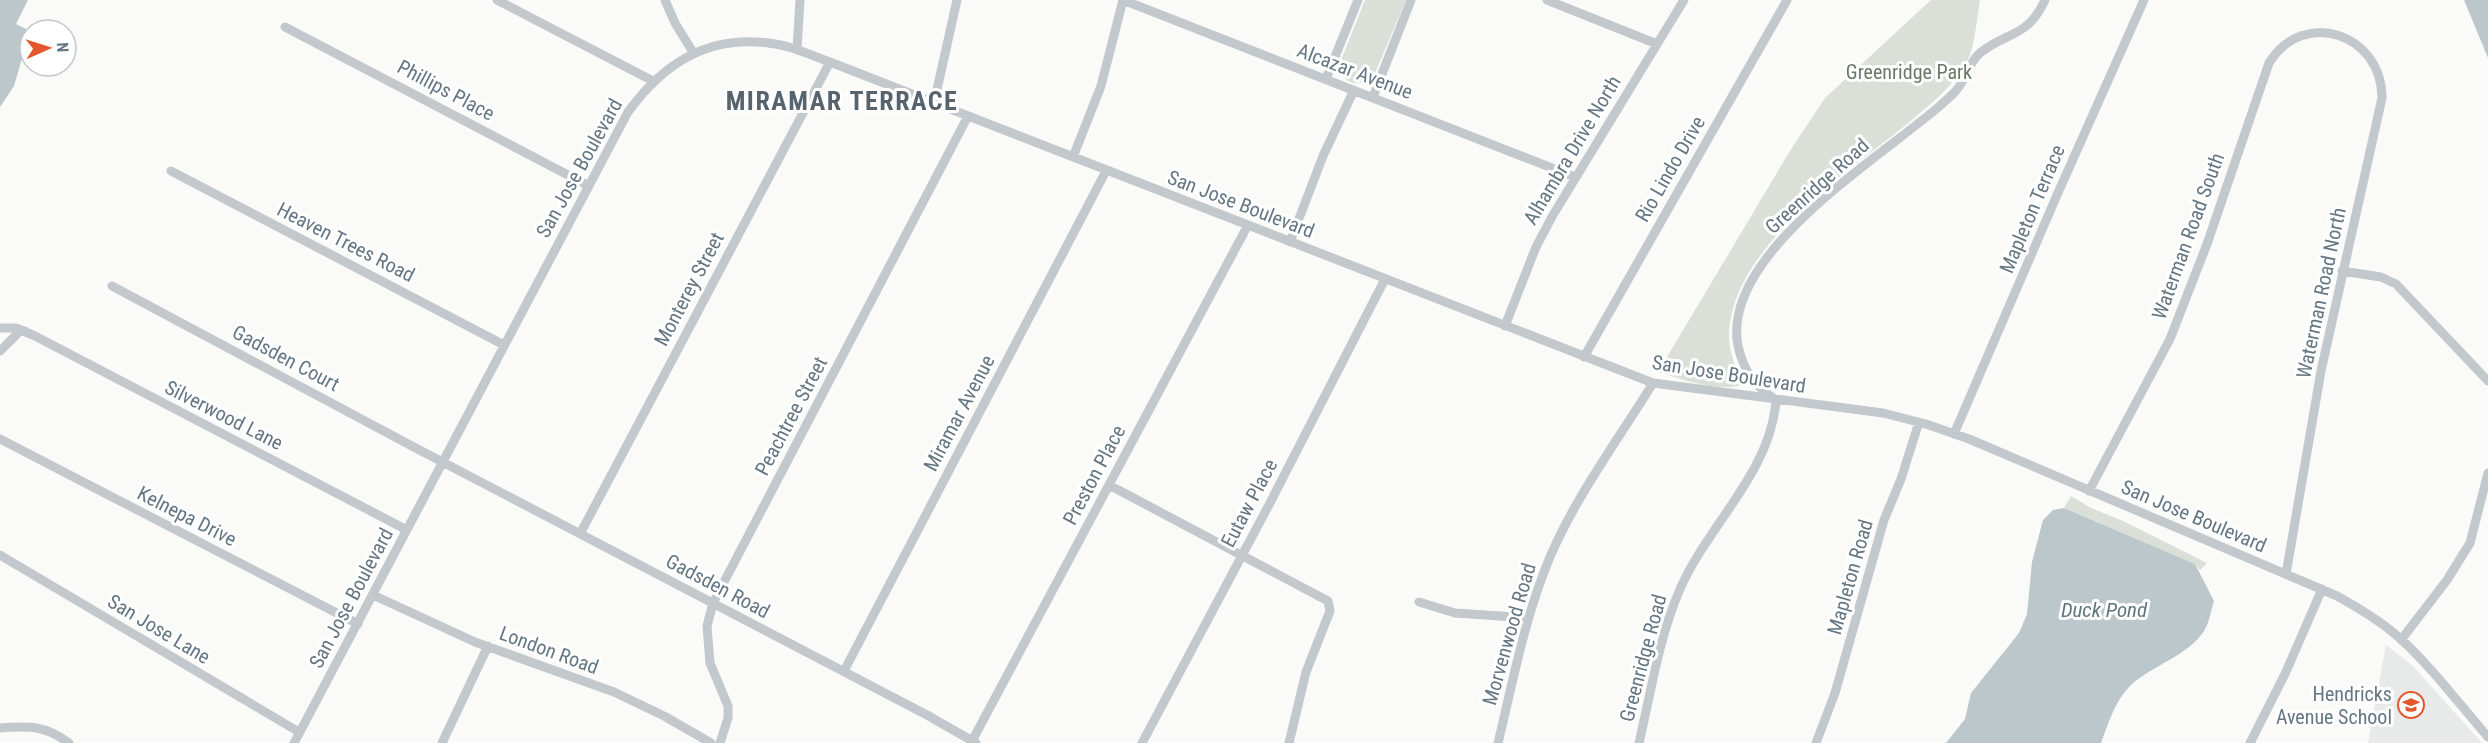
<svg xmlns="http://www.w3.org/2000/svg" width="2488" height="743" font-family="'Roboto Condensed',sans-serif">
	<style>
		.built { fill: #e8e9e9 }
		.green { fill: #dadfd7 }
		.water { fill: #bbc7cb }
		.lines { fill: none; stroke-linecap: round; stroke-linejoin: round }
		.minor { stroke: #c3c8cc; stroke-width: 9 }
		.labels { text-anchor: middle; stroke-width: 6; stroke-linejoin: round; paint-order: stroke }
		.street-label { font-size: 20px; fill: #657683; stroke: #fff }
		.park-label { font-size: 20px; fill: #687a64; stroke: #fff }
		.poi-label { font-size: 20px; fill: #657683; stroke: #fff; text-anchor: end }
		.water-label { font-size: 21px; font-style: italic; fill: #60757c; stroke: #fff }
		.district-label { font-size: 26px; font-weight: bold; letter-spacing: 1.5px; fill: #57646e; stroke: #fff }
	</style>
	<rect width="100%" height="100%" fill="#fafaf8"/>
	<path class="built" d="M2386,645L2413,666L2482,743H2368Z"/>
	<path class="green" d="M1365,0H1406L1373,78C1357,86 1347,86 1338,68Z
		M1931,0H1980C1977,17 1975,47 1967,62C1953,87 1929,105 1907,124C1846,174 1733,246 1729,333C1728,349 1736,370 1743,385C1717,392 1684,380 1658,372L1790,151L1825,98Z
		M2071,496L2091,508L2123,521L2207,563L2200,570L2195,564L2064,508Z"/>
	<path class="water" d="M0,0H28L16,24L30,31L14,86L0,107Z
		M2464,0H2488V58Z
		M2064,508L2195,564L2214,601C2211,611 2209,623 2204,631C2189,655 2151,666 2130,686C2115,701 2108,724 2101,743H1946L1965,719L1971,693L2019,633L2027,614L2032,562L2043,520L2053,510Z"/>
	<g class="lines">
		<path class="minor" d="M497,0L653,81
			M665,0L675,23L694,54
			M1547,0L1657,44
			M285,27L589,186
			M797,50L800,0
			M1326,79L1358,0
			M1373,97L1411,0
			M934,103L957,0
			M1073,157L1101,86L1123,0L1575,177
			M171,171L504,345
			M1290,242L1323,156L1354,90
			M2342,271L2381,277L2396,284L2488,381
			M112,286L410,445L927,715L976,743
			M1505,326L1536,247L1553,215L1684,0
			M0,328H16L35,336L407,530
			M0,351L19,332L25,331
			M1584,357L1787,0
			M1954,434L2057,195L2144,0
			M0,439L358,624
			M1109,485L1328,601L1330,611L1306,672L1289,743
			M2089,491L2170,339L2207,244L2269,63C2304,7 2382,34 2382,98L2321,371L2286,574
			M580,534L830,62
			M0,555L299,732
			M373,595L475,642L614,692L664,716L711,743
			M1419,602L1455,613L1528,618
			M2401,640L2447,580L2470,543L2488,473
			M844,671L1106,171
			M0,728C28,726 45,725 69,743
			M972,741L1248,225
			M294,743L628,112C663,64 707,35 768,43C790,45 810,55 830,62L1653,383L1883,413L1926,424L1969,439L2337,596C2357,607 2377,619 2395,634C2427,661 2460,705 2488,737
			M442,743L488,646
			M720,743L728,718V706L710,663L707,626L713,603L968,116
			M1142,743L1271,501L1385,279
			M1498,743C1513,681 1525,616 1550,557C1576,496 1618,440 1653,383
			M1639,743C1651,692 1659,637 1680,589C1708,525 1771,472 1776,400C1754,385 1744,372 1738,346C1720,254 1882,157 1942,104C1947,99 1954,94 1958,88C1966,78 1970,61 1980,53C2005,32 2028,38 2045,0
			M1816,743L1835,693L1884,520L1901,479L1919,422
			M2250,743L2285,674L2322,589"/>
	</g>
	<defs>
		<symbol id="school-ring" viewBox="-11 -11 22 22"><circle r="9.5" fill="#fff" stroke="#e4572e" stroke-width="1.5"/><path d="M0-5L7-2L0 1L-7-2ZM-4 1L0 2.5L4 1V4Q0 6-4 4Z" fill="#e4572e"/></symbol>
	</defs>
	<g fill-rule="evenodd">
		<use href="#school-ring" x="2396" y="690" width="30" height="30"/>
	</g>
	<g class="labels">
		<g class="street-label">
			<text transform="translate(1355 71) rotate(21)" y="7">Alcazar Avenue</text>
			<text transform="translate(446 90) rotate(28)" y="7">Phillips Place</text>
			<text transform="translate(1572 150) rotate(-59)" y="7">Alhambra Drive North</text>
			<text transform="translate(579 168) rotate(-61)" y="7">San Jose Boulevard</text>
			<text transform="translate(1670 169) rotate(-60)" y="7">Rio Lindo Drive</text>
			<text transform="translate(1817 186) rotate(-42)" y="7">Greenridge Road</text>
			<text transform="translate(1241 204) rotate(21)" y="7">San Jose Boulevard</text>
			<text transform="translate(2032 209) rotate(-67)" y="7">Mapleton Terrace</text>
			<text transform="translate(2188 236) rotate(-70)" y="7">Waterman Road South</text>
			<text transform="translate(346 242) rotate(27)" y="7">Heaven Trees Road</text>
			<text transform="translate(689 289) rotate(-62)" y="7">Monterey Street</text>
			<text transform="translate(2321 293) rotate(-78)" y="7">Waterman Road North</text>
			<text transform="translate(286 358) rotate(28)" y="7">Gadsden Court</text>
			<text transform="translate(1729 374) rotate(9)" y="7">San Jose Boulevard</text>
			<text transform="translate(959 413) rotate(-62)" y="7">Miramar Avenue</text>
			<text transform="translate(224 415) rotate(27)" y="7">Silverwood Lane</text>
			<text transform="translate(791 416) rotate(-62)" y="7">Peachtree Street</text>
			<text transform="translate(1094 475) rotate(-62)" y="7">Preston Place</text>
			<text transform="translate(1249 503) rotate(-62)" y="7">Eutaw Place</text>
			<text transform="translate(187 516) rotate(27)" y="7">Kelnepa Drive</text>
			<text transform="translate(2194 516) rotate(23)" y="7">San Jose Boulevard</text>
			<text transform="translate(1850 577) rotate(-74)" y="7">Mapleton Road</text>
			<text transform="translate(718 586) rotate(28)" y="7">Gadsden Road</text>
			<text transform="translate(351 598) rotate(-62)" y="7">San Jose Boulevard</text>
			<text transform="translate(159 629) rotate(31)" y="7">San Jose Lane</text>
			<text transform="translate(1509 634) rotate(-74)" y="7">Morvenwood Road</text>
			<text transform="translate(549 650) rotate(20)" y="7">London Road</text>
			<text transform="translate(1643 658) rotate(-75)" y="7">Greenridge Road</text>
		</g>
		<g class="park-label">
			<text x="1909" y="79">Greenridge Park</text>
		</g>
		<g class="poi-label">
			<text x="2392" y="701">Hendricks<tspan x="2392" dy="23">Avenue School</tspan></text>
		</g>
		<g class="water-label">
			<text x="2104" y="617">Duck Pond</text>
		</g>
		<g class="district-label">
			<text x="842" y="110">MIRAMAR TERRACE</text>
		</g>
	</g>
	<g transform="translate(48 48) rotate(87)"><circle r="28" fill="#ffffff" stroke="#c1c8cd" stroke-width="1.5"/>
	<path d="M0-4.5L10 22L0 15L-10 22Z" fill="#e4572e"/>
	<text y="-9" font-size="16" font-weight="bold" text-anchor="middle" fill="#657683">N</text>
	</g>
</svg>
